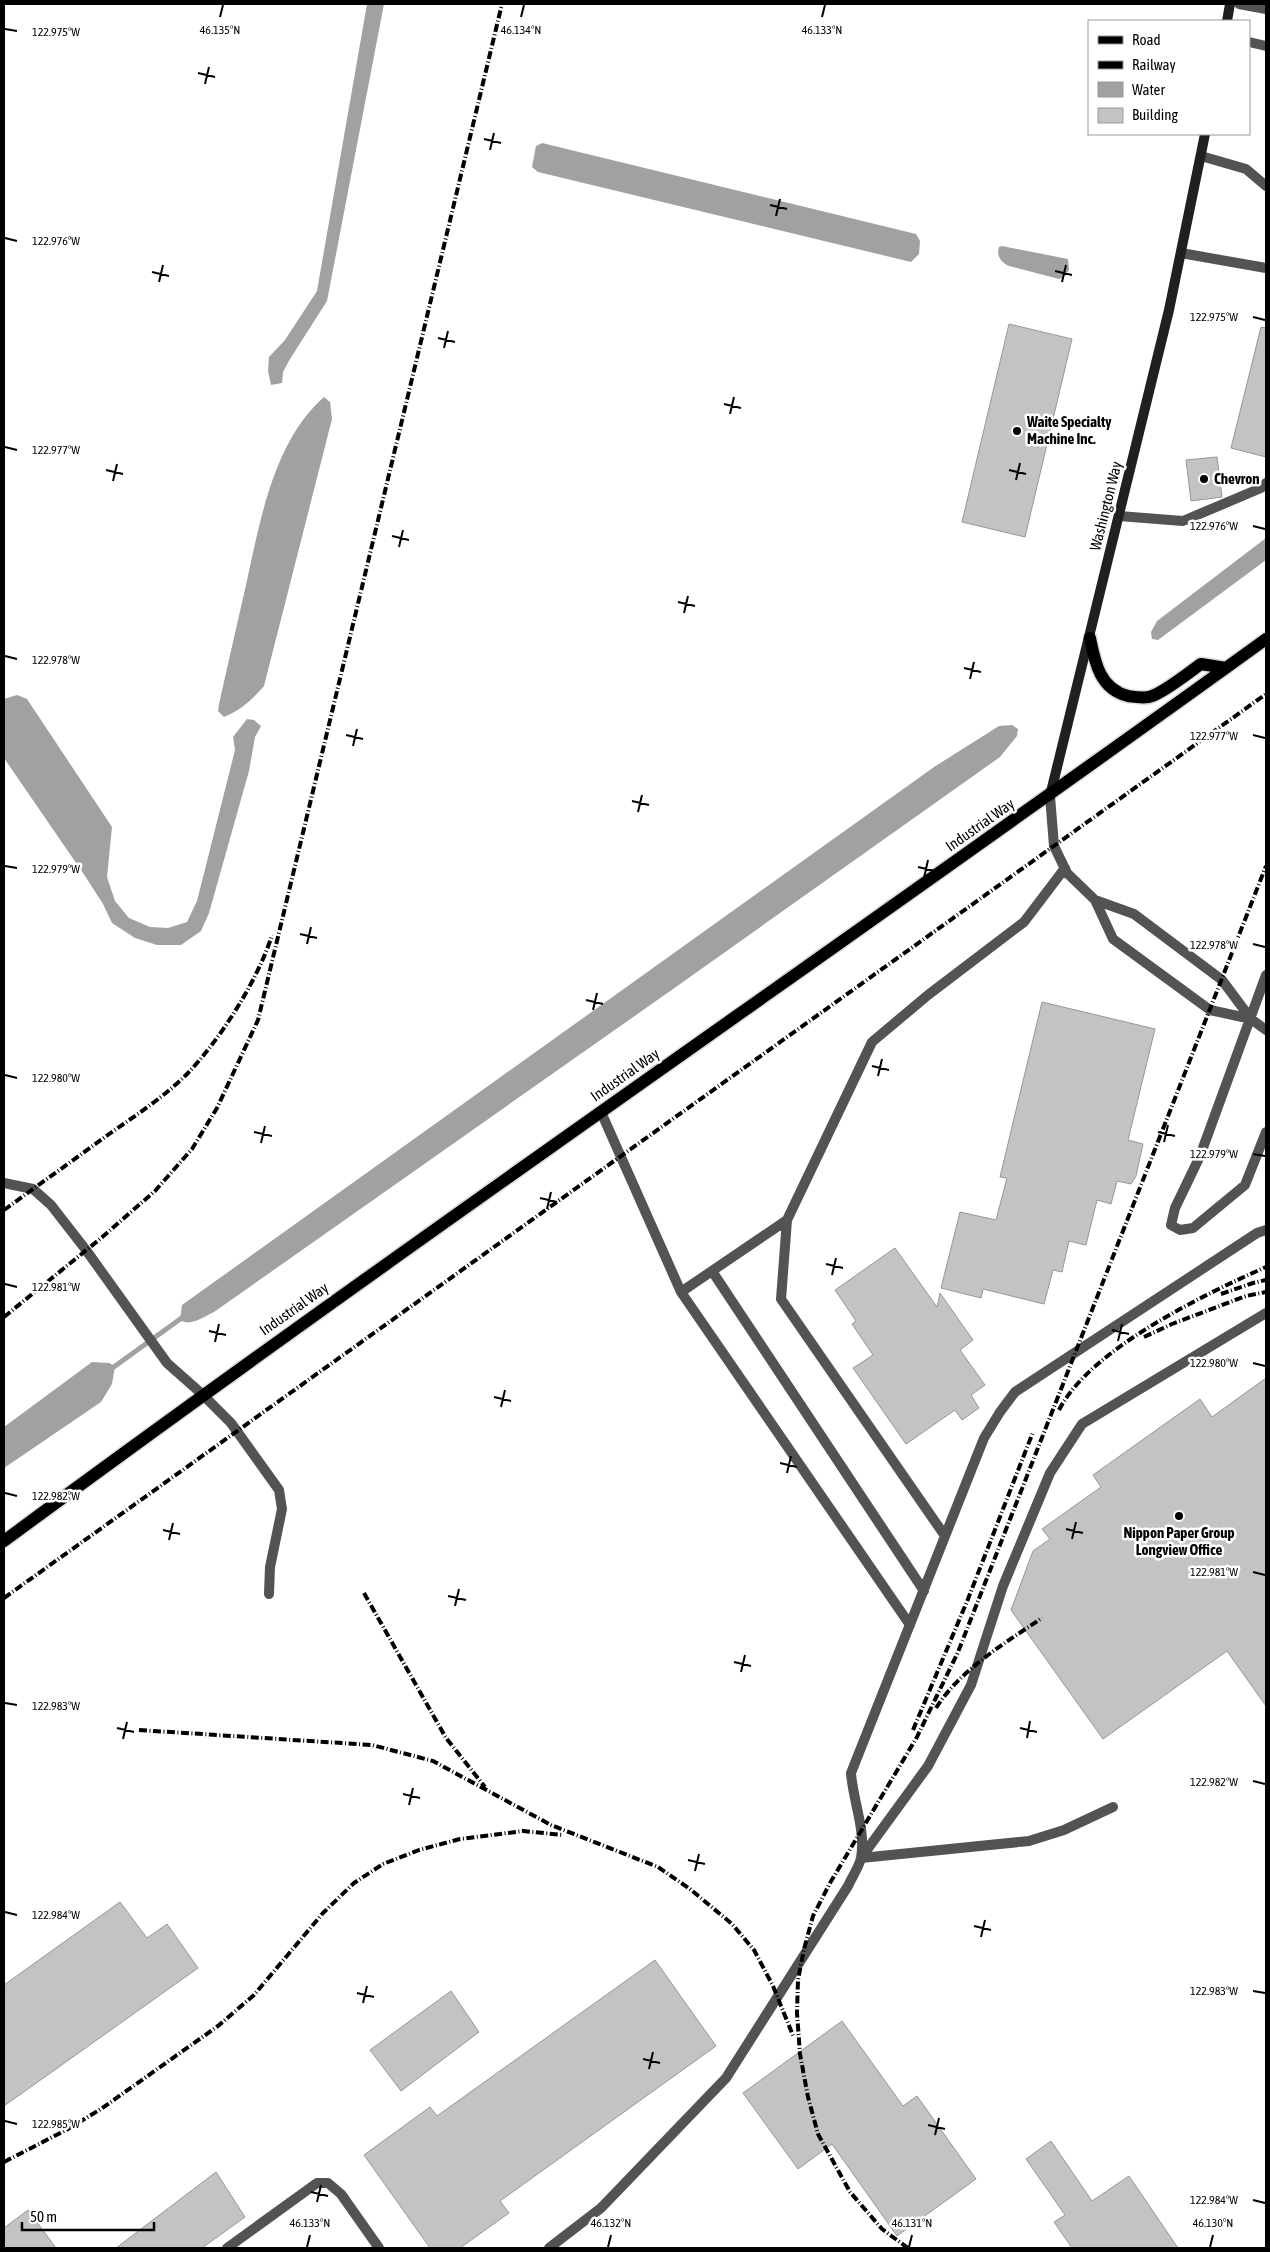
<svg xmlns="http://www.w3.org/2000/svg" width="1270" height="2252" font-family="'Asap Condensed',sans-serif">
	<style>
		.water { fill: #a1a1a1 }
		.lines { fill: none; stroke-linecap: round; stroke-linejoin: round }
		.stream { stroke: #a1a1a1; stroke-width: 5 }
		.building { fill: #c3c3c3; stroke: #979797 }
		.primary-casing { stroke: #dbdbdb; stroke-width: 15 }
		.service { stroke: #535353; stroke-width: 10 }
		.secondary { stroke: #202020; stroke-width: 10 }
		.primary { stroke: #000; stroke-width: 12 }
		.rail { stroke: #000; stroke-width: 4; stroke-dasharray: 8 2.5 1 2.5; stroke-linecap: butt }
		.ticks { fill: none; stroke: #000; stroke-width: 2 }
		.poi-dot { fill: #000; stroke: #fff; stroke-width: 2 }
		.labels { text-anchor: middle; stroke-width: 5; stroke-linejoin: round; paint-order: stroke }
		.poi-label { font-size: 15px; font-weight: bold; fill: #000; stroke: #fff; text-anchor: start }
		.street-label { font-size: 15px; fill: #000; stroke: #fff }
		.ticks-label { font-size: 12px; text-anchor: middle; fill: #000; stroke: #fff; stroke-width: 5; stroke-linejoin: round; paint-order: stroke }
	</style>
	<rect width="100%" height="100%" fill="#fff"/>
	<path class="water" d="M367,4H384L327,301L290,359L283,372L282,383L271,385L268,371L269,357L285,340L317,291Z
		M542,143L916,234L920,241L919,254L911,262L538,172L532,167L536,146Z
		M1002,246L1068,259L1069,270L1064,277L1059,279L1009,266C1001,262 996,256 999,247Z
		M324,397L330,402L332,419L264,686C253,699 240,711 224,717L218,711L219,704C228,664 237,624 246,585C260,522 273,442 324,397Z
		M1266,538V560L1158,640L1152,639L1151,632L1157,621Z
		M17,695L27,699L112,827L107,877L115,901L129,918L150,927L168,928L187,922L197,901L235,750L233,737L247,719L254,720L261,726L255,737L249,771L209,913L201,931L181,945H157L135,938L112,923L103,904L85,876L4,758V699Z
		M1012,725L1018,729L1017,736L1000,757L673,989L214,1312C203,1317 191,1327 180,1320L182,1305L934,767L999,726Z
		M92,1362L109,1363L115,1366L112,1384L101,1402L4,1468V1427Z"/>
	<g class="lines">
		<path class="stream" d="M111,1369L183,1317"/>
	</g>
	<path class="building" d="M1009,324L1072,339L1025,537L962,522Z
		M1261,327L1266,328V457L1231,448Z
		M1217,457L1222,497L1191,501L1186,460Z
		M1042,1002L1155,1029L1128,1140L1143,1144L1136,1176L1131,1184L1117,1181L1111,1204L1097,1200L1086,1245L1069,1241L1062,1272L1053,1270L1044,1304L983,1289L981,1298L941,1288L960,1212L996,1220L1007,1178L1000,1177Z
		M895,1248L937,1307L940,1293L973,1340L960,1350L985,1385L971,1395L979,1408L962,1420L955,1410L906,1444L853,1368L873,1355L852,1324L856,1321L835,1290Z
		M1266,1378V1706L1227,1651L1103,1739L1011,1610L1033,1551L1050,1539L1042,1529L1101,1487L1093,1475L1200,1399L1212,1417Z
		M120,1902L147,1938L167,1924L198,1968L4,2106V1985Z
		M655,1960L716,2046L500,2201L509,2213L460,2248H430L364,2155L430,2107L437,2116Z
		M451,1991L479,2032L401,2091L370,2050Z
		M842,2021L903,2106L917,2096L976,2179L897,2236L832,2144L798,2169L743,2093Z
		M1051,2141L1092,2201L1129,2176L1178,2248H1072L1054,2222L1065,2215L1026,2159Z
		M216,2172L245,2217L202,2248H116Z
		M28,2210L56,2248H4V2228Z"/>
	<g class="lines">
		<defs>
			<path id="primary" d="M1090,638C1095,663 1100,689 1128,696C1135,697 1145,699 1152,696C1166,691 1188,673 1201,664L1226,668
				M4,1541C420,1234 847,942 1266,639"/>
		</defs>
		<use href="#primary" class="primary-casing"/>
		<path class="service" d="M1239,4L1266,9
			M1249,42L1266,46
			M1201,156L1246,169L1266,186
			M1181,253L1266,268
			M1119,516L1183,521L1261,488L1266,483
			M1050,796L1054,846L1067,873L1095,900
			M1266,975L1200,1156L1175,1208L1171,1225L1180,1230L1193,1228L1245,1185L1266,1132
			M1251,1019L1210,1010L1113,939L1095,900L1134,914L1222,980L1251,1019L1266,1030
			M601,1112L681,1292L787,1220L872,1042L928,995L1024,922L1065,868
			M4,1183L33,1189L51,1205L86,1250L167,1363L202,1394L231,1423L279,1490L282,1509L270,1567L269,1594
			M787,1220L781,1299L945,1536
			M712,1271L924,1591
			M681,1292L910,1625
			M861,1858L928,1766L971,1685L1003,1586L1050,1473L1082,1424L1266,1313
			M861,1858L1029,1841L1064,1830L1113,1807
			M227,2248L317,2183H328L341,2194L379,2248
			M549,2248L601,2208L726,2078L848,1886C852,1877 859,1867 861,1858C866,1830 853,1801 851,1773L984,1438L1000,1412L1015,1392L1257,1233L1266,1230"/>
		<path class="secondary" d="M1227,21L1230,4
			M1050,796L1169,310L1205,134"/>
		<use href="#primary" class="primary"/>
		<path class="rail" d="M4,1210C40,1184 76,1158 112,1132C138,1114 165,1096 187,1074C220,1040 258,980 272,935
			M1221,1294L1253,1283L1266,1280
			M4,1317L100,1239L155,1191L192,1149L217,1108L258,1020L502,4
			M1144,1337L1172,1324L1246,1296L1266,1292
			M1059,1410C1090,1349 1205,1294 1266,1267
			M364,1593L446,1738L485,1787
			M4,1598L1266,694
			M936,1708C961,1669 1005,1643 1042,1618
			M139,1730L372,1745L433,1761L551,1825L658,1867L690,1889L732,1924L754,1950L773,1986L794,2038
			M913,1730L968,1599L1033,1432
			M4,2162L68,2129L101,2109L218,2026L254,1995L323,1913L354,1883L383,1864L419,1850L460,1839L523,1831L563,1835
			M908,2248L882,2229L850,2192L818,2134L808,2097L800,2054L797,2013L798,1980L804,1949L813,1916L830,1883L917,1737L958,1652L1266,866"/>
	</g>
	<path class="ticks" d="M220,17L223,5M521,17L524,5M822,17L825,5M5,29L17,31M198,73L215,77M205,84L209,67M484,139L501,143M490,150L494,133M770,205L787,209M776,216L780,199M5,238L17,241M1055,271L1072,275M152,272L169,276M159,282L163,265M1062,282L1066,265M1253,317L1265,320M438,338L455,342M444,348L448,331M724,404L741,408M730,414L734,397M5,447L17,450M106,470L123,474M1009,470L1026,474M1016,480L1020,463M113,481L117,464M1253,526L1265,529M392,536L409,540M399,547L403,530M678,602L695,606M684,613L688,596M5,656L17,659M964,668L981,672M970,679L974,662M346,735L363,739M1253,735L1265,738M353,746L357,729M632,801L649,805M638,812L642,795M5,866L17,868M918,867L935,871M924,878L928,860M300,934L317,938M307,944L311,927M1253,944L1265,947M586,1000L603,1004M593,1010L597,993M872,1066L889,1070M5,1075L17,1078M878,1076L882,1059M254,1132L272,1136M1158,1132L1175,1136M1164,1142L1168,1125M261,1143L265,1126M1253,1154L1265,1156M540,1198L557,1202M547,1209L551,1192M826,1264L843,1268M832,1275L836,1258M5,1284L17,1287M1112,1330L1129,1334M209,1331L226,1335M1118,1341L1122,1324M215,1342L219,1324M1253,1363L1265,1366M494,1397L511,1401M501,1407L505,1390M780,1463L797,1467M787,1473L791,1456M5,1493L17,1496M1066,1529L1083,1533M163,1530L180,1534M1072,1539L1076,1522M169,1540L173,1523M1253,1572L1265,1575M448,1596L466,1600M455,1606L459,1589M734,1662L751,1666M741,1672L745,1655M5,1703L17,1705M117,1728L134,1732M1020,1728L1037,1732M1027,1738L1030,1721M123,1739L127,1722M1253,1781L1265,1784M403,1794L420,1798M409,1805L413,1788M688,1860L705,1864M695,1871L699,1854M5,1912L17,1915M974,1926L991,1930M981,1937L985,1920M1253,1991L1265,1993M357,1993L374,1997M363,2003L367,1986M643,2059L660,2063M649,2069L653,2052M5,2121L17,2124M928,2125L945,2129M935,2135L939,2118M311,2192L328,2196M1253,2200L1265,2203M317,2202L321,2185M307,2247L310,2235M608,2247L611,2235M909,2247L912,2235M1210,2247L1213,2235"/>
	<g class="poi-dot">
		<circle cx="1017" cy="431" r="5"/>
		<circle cx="1204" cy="479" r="5"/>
		<circle cx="1179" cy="1516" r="5"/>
	</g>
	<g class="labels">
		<g class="poi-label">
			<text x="1027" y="427">Waite Specialty<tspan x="1027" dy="17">Machine Inc.</tspan></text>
			<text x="1214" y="484">Chevron</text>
			<text x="1179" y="1538" text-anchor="middle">Nippon Paper Group<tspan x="1179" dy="17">Longview Office</tspan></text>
		</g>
		<g class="street-label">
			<text transform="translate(1106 506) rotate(-76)" y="5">Washington Way</text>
			<text transform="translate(980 825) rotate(-35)" y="5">Industrial Way</text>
			<text transform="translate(625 1075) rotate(-35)" y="5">Industrial Way</text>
			<text transform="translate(294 1309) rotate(-35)" y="5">Industrial Way</text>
		</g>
	</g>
	<g class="ticks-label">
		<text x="220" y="34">46.135°N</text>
		<text x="521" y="34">46.134°N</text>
		<text x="822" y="34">46.133°N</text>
		<text x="56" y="36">122.975°W</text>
		<text x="56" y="245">122.976°W</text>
		<text x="1214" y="321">122.975°W</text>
		<text x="56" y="454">122.977°W</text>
		<text x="1214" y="530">122.976°W</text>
		<text x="56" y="664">122.978°W</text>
		<text x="1214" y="740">122.977°W</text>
		<text x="56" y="873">122.979°W</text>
		<text x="1214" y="949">122.978°W</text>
		<text x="56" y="1082">122.980°W</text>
		<text x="1214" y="1158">122.979°W</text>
		<text x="56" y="1291">122.981°W</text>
		<text x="1214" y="1367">122.980°W</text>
		<text x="56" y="1500">122.982°W</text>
		<text x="1214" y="1576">122.981°W</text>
		<text x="56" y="1710">122.983°W</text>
		<text x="1214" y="1786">122.982°W</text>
		<text x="56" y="1919">122.984°W</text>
		<text x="1214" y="1995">122.983°W</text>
		<text x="56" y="2128">122.985°W</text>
		<text x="1214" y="2204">122.984°W</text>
		<text x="310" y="2227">46.133°N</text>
		<text x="611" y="2227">46.132°N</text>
		<text x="912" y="2227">46.131°N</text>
		<text x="1213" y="2227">46.130°N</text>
	</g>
	<rect width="1270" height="2252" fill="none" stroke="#000000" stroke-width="10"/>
	<rect x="1088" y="20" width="162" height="115" fill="#ffffff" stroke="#999999"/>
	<rect x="1098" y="36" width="25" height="8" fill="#000000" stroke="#999999"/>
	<text x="1132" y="45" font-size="15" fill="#000000">Road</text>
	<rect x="1098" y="61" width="25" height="8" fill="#000000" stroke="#999999"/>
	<text x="1132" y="70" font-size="15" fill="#000000">Railway</text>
	<rect x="1098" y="82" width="25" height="15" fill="#a1a1a1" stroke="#999999"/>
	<text x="1132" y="95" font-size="15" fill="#000000">Water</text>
	<rect x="1098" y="108" width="25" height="15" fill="#c3c3c3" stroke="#999999"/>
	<text x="1132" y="120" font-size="15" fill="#000000">Building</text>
	<path d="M22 2222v8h132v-8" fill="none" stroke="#000000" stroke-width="2.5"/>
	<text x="30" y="2222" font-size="15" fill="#000000" stroke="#ffffff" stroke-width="4" paint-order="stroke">50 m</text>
</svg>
